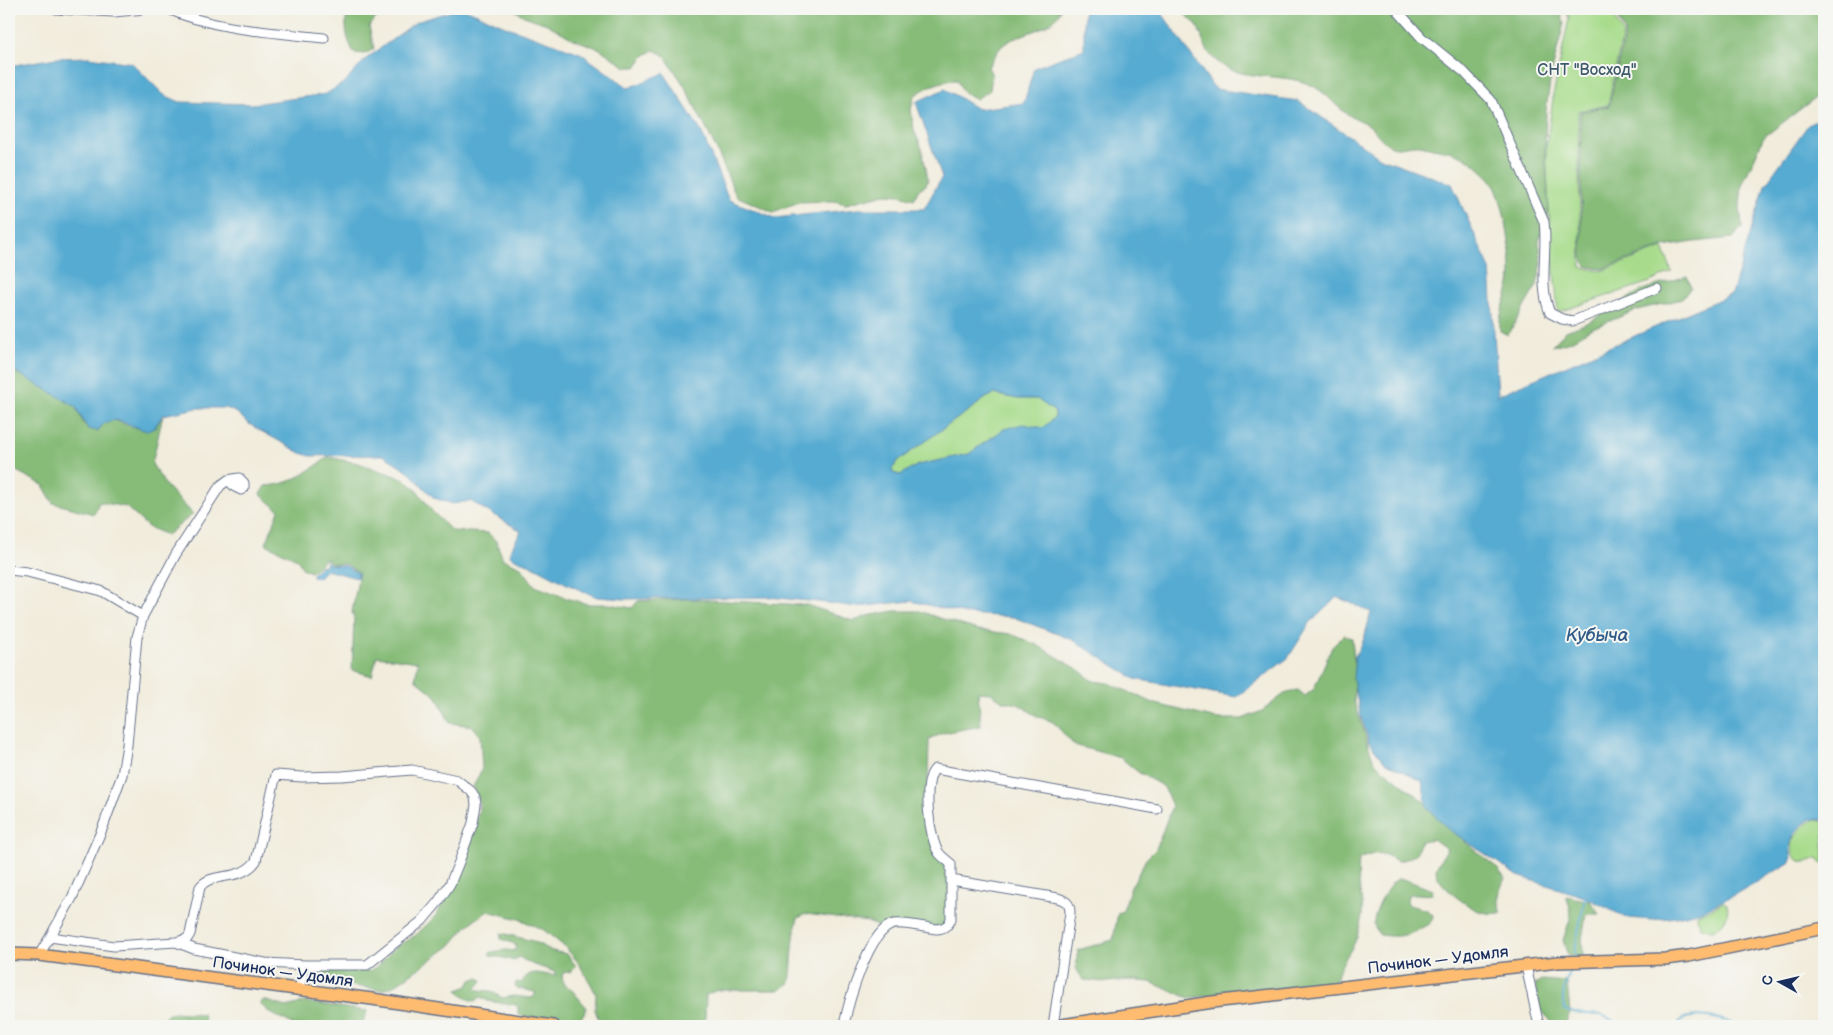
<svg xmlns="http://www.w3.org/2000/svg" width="1833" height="1035" font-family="'Balsamiq Sans',sans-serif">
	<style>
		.green { fill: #a8dc8c; stroke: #628675 }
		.forest { fill: #86bc78; stroke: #50766b }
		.water { fill: #57abd2; stroke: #396d98; fill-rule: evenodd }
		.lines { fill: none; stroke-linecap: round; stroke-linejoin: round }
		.stream { stroke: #57abd2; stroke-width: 2 }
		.minor-casing { stroke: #66718a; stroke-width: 11 }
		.major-casing { stroke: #66718a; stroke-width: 14 }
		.minor { stroke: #fff; stroke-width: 9 }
		.major { stroke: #febc71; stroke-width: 11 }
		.labels { text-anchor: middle; stroke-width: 4; stroke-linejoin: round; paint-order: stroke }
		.park-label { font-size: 16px; fill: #3e5a6a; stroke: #f6f6f2 }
		.street-label { font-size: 16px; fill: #1b2f5e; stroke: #f6f6f2 }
		.water-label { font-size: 18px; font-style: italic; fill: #305a87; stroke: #f6f6f2 }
	</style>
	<rect width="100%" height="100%" fill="#f6f6f2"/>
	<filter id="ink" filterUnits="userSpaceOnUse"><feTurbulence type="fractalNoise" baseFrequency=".02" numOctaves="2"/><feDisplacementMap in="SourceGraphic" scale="10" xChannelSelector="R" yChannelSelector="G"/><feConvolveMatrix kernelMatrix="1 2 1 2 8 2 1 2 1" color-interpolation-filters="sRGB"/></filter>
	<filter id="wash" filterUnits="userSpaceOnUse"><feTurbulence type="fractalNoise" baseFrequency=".0096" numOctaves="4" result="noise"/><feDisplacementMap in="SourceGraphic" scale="20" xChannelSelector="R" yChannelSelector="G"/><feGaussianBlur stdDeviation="1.12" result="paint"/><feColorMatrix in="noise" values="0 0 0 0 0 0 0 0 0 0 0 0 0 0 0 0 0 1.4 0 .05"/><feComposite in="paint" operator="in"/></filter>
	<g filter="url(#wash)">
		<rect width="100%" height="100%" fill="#f1ecdb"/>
		<path class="green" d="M1565,9H1609L1623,33L1608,105L1578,111L1581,267L1601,271L1663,248L1672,272L1650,282L1558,312L1550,231L1546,149L1554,91L1569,18Z
			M994,394L1018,399H1037L1055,412V417L1043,428L1027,425L993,436L969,454L918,465L900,475L893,473L892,469L899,460L986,398Z
			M1816,820L1824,822V865L1818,858C1813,859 1808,863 1803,862C1799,861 1796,859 1794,855C1787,842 1802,822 1816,820Z
			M1723,902L1727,904C1730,915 1724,927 1712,930L1701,927L1697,918V914L1707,911Z"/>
		<path class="forest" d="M347,9H392L380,14L369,26L374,49L365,54L354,53C345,36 345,27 347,9Z
			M513,9H1061C1052,33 1017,31 1001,47C996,53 992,61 988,67L992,75L990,90L976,99C965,96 962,91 957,80C942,80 926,87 914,96L911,110L914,130L922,149L928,179L926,185L919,189L914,199L900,195L885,194L846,204L834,201L799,202L773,212L736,196L716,148L684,85L664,55L654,50L644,56L636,67H626L600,49L573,39L547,24L524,16Z
			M1182,9H1560L1564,23L1551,75L1546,110L1545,148L1549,210L1539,241L1542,263L1537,285L1508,335L1500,331C1498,313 1507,300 1510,283C1514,261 1505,202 1493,183C1491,179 1486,175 1483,172C1464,154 1459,153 1433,148C1427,147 1420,144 1415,145C1406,145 1401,149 1392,146C1383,143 1377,133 1370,126C1363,121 1354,118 1347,114C1337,107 1330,98 1321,91C1288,66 1236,89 1209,53C1203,45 1202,34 1197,26C1193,19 1184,17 1182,9Z
			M1612,9H1824V91L1764,137L1742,185L1740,206L1742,227L1733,238L1694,242L1663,247L1602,269L1586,266L1582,258L1580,112L1609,106L1625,32Z
			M1687,276L1691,287L1682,299L1637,310L1590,329L1571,341L1552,346L1566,331L1589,322L1642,290Z
			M9,368L75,406L84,424L98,431C109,412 118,423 133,427C140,429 148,428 155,428L163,415L152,464L166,486L193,514L167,535L148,527L126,507L99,502L94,514L53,503L43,485L9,467Z
			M328,457L358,463L404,479L417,490L432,511L452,531L488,533L496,541L503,559L521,567L535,586L569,599L588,604H609L632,608L638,601L687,599L807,605L854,621L867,616L894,611H920L939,618L978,630L1011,634L1037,645L1076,668L1093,681L1109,683L1156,704L1217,719H1242L1262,711L1287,692L1298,690L1305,696L1314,689L1332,647L1344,635L1352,638L1355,673L1354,701L1374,762L1432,808L1473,849L1495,866L1505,878C1499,891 1496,900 1502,913C1496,913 1488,914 1482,912C1470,909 1435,884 1436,870C1437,864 1444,855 1447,849L1433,839L1421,841L1416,854L1407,859L1397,861C1381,851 1377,852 1359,859C1357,879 1360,887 1362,905C1363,913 1361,921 1359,929C1355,951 1340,959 1336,981L1269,990L1189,998L1150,982L1129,980L1107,982L1084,980L1076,969L1078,950L1113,940L1118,913L1123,911L1130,889L1146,859L1156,849L1172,806L1164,787L1138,772L1121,758L1074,745L1053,722L1037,716L1018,704L1003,701L991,693L978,692L981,726L943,733L929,740L927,831L951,868L949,918L944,926L895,931L883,929L868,922L806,914L798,918C792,939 793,961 790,983L779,990H717L706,995L705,1022L715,1026H605L599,1020L595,1010L596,995L592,986L577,961L566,948L544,930L519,919L488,911L468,925L450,946L394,986L382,990L322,981L316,971L344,969L370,971L380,964L394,948L416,935L433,919L447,898L460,873L468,844L476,826L480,804L473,787L482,769L480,737L473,726L450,723L437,697L415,679L418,662L377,656L372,676L352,670L354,618L352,612L359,573L346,564L330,563L328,559H325L311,572L303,569L297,559L266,544L279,510L260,494L265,486C291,485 308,472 328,457Z
			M1398,879H1403L1433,890L1432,894C1423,896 1415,892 1408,895L1407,901L1409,905L1427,910L1433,915C1432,925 1427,924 1420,929C1406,937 1396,937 1380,935C1377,932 1375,929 1374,924C1373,914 1388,883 1398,879Z
			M1566,896L1590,901L1600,914H1586L1582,939L1583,957L1568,956L1563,940L1571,916L1570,907Z
			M501,933L533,941L552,951L567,954L576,966L572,971L563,973L562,978L565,985C574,990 579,1000 586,1006V1010L579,1021H569L563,1017L557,1020L521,1016L518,1014V1007L516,1005L488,1001L481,997C478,998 477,1001 474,1001C470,1001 460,993 458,990L468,986L471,980L478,978L481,979L482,981L476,988L478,990L491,991L502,998L513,996L531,998L535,996V992L517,988L515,986L516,982L521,983C523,981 524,978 527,976C535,969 547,977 556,975L555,972L529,963L519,957L514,961L504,958L490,956V953L492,952L506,950L514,951L516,948L515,944L501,939Z
			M1542,980L1567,982L1570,1013L1566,1022L1555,1025L1541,1011L1535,985Z
			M264,1000L286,1007L305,1002L367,1011L364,1021L359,1026H293L292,1024C279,1016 270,1016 260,1003Z
			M174,1012L203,1014L204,1020L201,1026H158L165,1016Z"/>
		<path class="water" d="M458,9H465L510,28L580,53L629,88L664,73L701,131L729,200L775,218L858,209H924L942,177L916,102L945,89L978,109L1024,103L1034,68L1084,49V9H1159L1215,89L1298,101L1381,158L1452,184L1490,269L1498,395L1732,294L1765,185L1808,125L1824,116V820L1811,819C1796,828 1787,840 1792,858L1789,863L1740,892L1702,911L1676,917L1653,920L1627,918L1585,897L1518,876L1448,829L1427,807L1422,781L1385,762L1369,742L1361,717L1353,679L1355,656L1364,639L1371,612L1337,597L1310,623L1288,658L1236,697L1135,679L1073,640L1013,617L966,614L911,601L857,607L819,602L768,597L625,599L597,597L569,585L531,565L515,559L510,555V551L521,531L470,501L453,504L434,498L407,470L383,455L311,456L301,453L259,430L246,422L239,414L226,408H198L163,415L154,428L147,431C129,426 110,410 98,431L88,429L75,406L9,368V66L56,58L89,57L132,63L164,95L180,102L253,104L326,94L345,82L366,59L416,22ZM994,394L1018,399H1037L1055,412V417L1043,428L1023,424L1004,429L969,454L918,465L900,475L893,473L892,469L899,460L986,398Z
			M326,560L329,564L346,566L358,573L357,578L326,570L318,578L312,576V574L320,566L325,565Z"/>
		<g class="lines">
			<path class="stream" d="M1574,954L1585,897
				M1570,972C1565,984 1560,997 1565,1010L1573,1013L1602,1015L1613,1021
				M1618,1022L1641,1026
				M1677,1026L1683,1019C1697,1013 1724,1018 1736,1026"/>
		</g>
	</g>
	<g filter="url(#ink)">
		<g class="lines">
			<defs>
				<path id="minor" d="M56,9L114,12L144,9
					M168,9C216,30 272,32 324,38
					M1396,9L1421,37L1464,72L1491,100L1544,222C1548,252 1538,285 1550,313L1562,319L1573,321L1657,288
					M228,480L235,487L241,490L244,488V483L239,478L228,480L220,486L176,554L143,616L137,637L127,745L122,775L103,827L72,898L50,937L114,946L176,942L194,949L265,963L305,965L299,989
					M9,570L27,572L101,591L143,616
					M951,880L1058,898C1067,901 1070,904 1070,913L1053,1026
					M176,942L187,939L190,934L200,887C211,871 240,883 256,861L276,775L302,777L342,776L412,770L457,780L471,791L475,797L476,805L473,823L459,862L450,884L438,902L422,921L367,965H305
					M39,955L50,937
					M1526,966L1539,1026
					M844,1026C848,1003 869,929 894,924C905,922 926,928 937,929C945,928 948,926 951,919V864C947,860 942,857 939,853C929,839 922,781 935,769L1157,809"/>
				<path id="major" d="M9,954L39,955L372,999L553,1026
					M1055,1026L1212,1002L1558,962L1665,959L1689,956L1824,928"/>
			</defs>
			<use href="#minor" class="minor-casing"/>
			<use href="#major" class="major-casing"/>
			<use href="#minor" class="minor"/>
			<use href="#major" class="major"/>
		</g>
	</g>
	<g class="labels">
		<g class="park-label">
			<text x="1587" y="75">СНТ "Восход"</text>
		</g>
		<g class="street-label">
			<text transform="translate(1438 959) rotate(-7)" y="6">Починок — Удомля</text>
			<text transform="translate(283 971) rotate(8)" y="6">Починок — Удомля</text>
		</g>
		<g class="water-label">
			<text x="1597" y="641">Кубыча</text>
		</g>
	</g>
	<rect width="1833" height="1035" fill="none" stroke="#f6f6f2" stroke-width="30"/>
	<g transform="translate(1780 982) rotate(278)" stroke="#f6f6f2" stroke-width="4" paint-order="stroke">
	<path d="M0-4L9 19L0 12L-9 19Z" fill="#1b2f5e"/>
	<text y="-8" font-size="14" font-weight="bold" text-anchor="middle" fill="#1b2f5e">С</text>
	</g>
</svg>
